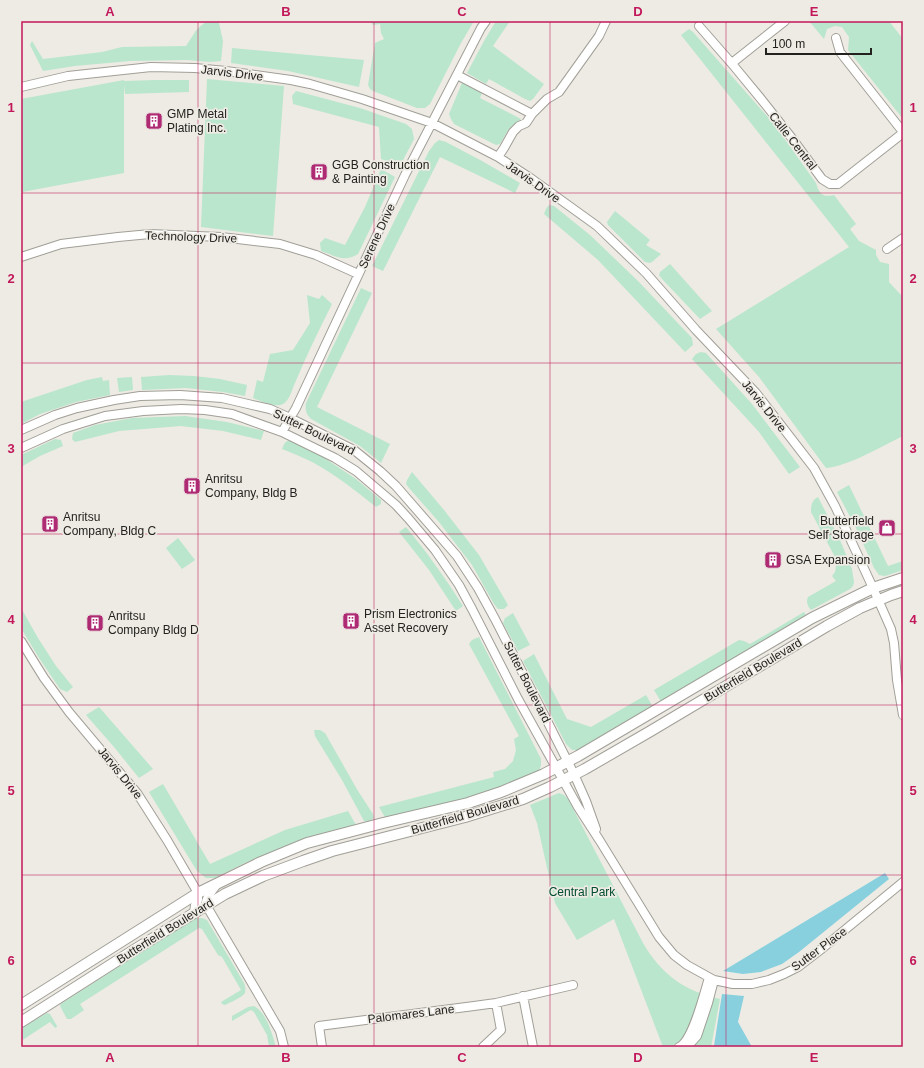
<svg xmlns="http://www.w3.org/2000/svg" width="924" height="1068" font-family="Helvetica,sans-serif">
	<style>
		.green { fill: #bae6cd }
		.water { fill: #89d0df }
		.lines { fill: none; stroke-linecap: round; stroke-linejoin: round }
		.minor-casing { stroke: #a19f97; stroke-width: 10 }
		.major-casing { stroke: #a19f97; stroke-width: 12 }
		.minor { stroke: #fff; stroke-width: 8 }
		.major { stroke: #fff; stroke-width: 10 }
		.grid { fill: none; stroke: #c2185b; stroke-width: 1; stroke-opacity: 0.55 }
		.labels { text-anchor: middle; stroke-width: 3.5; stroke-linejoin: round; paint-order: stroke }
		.street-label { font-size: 12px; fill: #23221f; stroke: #edebe3 }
		.poi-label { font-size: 12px; fill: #23221f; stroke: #edebe3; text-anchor: start }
		.park-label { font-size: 12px; fill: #004c30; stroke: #edebe3 }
		.neatline { fill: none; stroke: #c2185b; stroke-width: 1.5 }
		.grid-label { font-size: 13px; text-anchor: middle; font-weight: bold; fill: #c2185b }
	</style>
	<rect width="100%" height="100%" fill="#edebe3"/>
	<path class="green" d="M207,21H219V23L223,41L221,61L210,62L187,60L130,61L75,66L43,71L30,45L32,41L43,59L102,52L122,47L186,46L197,29Z
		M370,21H474L461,43L430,104L425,108H417L373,91L370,89L368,85L375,43L384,39L381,33L380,24L373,25Z
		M496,21H510L493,46L544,84L533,99L530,101L525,99L489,79L486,84L467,73L484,41Z
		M809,21H889L903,39V119L848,50L849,37L842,27L835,26L827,29L824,39Z
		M689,29L693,32L774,124L816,183C819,193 822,198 834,195L856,224L850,229L859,241L876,250V255L880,262L889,264V282L900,294L903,296V436C882,446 849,466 826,468L759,377L716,329L849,247L681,35Z
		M232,48L364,60L359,87L288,71L231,63Z
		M207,79L284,86L273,236L201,227Z
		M124,80V81L155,80H189V92L125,94L124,85V173L22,192L21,99Z
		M462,83L482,93L480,98L521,119L508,130L500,144L496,145L454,124L451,119L449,114Z
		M296,91L360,108L406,124L412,129L414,139L400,166L381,159L379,127L293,104L292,96Z
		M439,140L446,142L482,161L520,183L515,193L440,157L383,271L372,266L429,151L435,143Z
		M381,169L395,177L358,254C344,263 336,256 321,251L320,243L325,238L345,245L365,207Z
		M549,205L554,206L590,235L638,281L692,338L693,345L685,352L598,260L544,214L546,209Z
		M615,211L650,240L646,245L661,254L652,262L649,263L645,262L608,225L607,222Z
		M670,264L712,311L700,319L662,279L659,275L660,272Z
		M361,288L372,293L317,407L390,444L381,463L360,446L311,419C306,414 305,410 306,403Z
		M307,295L319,299L322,295L332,304C319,330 306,356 295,383C292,389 290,400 283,404C275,408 261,401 253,398L257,380L263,382L270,354L293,350L310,323Z
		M701,352L706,353L752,404L800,467L789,474L759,432L692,359L696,354Z
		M169,375L194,376L220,379L247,385L245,396L223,392L186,388L142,390L141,377Z
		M102,377L103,381L109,380L110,395L76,402L40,414L21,424V402L87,380Z
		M132,377L133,390L119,392L117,378Z
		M185,416L227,422L264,431L261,440L223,431L181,426L119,431L75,442L72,439L73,433L95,425L132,418Z
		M55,439L61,440L63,446L40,456L21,467V455Z
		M287,441H291L323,457L356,479L381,500V504L376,507C356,491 336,475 314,463C304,458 293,453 282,449L284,444Z
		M412,472L444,510L479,555L508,605L504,609H498L494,604L472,565L439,522L409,488L406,484L407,480Z
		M849,485L888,566L903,561V570L885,576L879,575L874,568L857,530L837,492Z
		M818,497L840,540L852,569L854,582L853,586L850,589L811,610C807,605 806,602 808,597L836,581L832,576L835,572L836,566L835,557L811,512C811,505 812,500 818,497Z
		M406,527C427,552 445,578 463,606L456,611L429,570L399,532Z
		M178,538L195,560L182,569L166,548Z
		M21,608L38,638L56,666L73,687L67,692L60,689L39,658L21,628Z
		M804,612L806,615L665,700L662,701L660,700L654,690L739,640L744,641L750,644Z
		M513,613L530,645L518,651L503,623L505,618Z
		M479,637L541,759V765L539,771L487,793L435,807L386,819L379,807L494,777L493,772L505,769L513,761L516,750L514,739L519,736L469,644L472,640Z
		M534,654L567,719L591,727L646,695L653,707L580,750H572L566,744L523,661Z
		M99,707L153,769L139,778L114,747L86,715Z
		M314,730H320L325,733L358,791L373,814L374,818L369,822L364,821L342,780L315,736Z
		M163,784L210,864L285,830L348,811L356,825L322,835L282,848L249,861L215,878H206L197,871L149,792Z
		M559,793L564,795L568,799L643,943C661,974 684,991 720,999L711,1047H663L614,919L577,940L555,903L537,823L530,805Z
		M196,918H202L207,920L244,983C245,986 246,989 245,993C243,997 229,1003 225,1005L222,1004L221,1002L241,990L222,957L218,955L202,929L199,928L80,1004L84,1010L71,1019H67L61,1008L60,1005L62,1003L187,923Z
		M254,1006C267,1013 272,1034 276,1047H269L267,1035L254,1012L251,1010L249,1011L232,1021V1016L248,1007Z
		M47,1013L50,1014L57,1026V1027L55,1028L50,1022L21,1041V1028Z"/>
	<path class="water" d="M885,873L889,879L799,952L782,964L761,972L743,974L723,971Z
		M722,994L744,996L738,1022L752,1047H715L714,1046Z"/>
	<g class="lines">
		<defs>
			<path id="minor" d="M699,26C743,75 784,126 822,179L830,184H838L903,133
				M836,38L840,52L903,132
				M732,63L785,21
				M457,75L532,114
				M21,87L68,76L151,67L195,68L226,71L291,80L310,84L362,99L432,123L498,157L529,177L597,226L646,273L696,330L756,393L814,468L835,506L873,588L891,629L894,643L897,680L903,715
				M498,157L504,148L513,132L519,126L526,123L532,114L547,99L559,92L599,36L606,21
				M887,249L903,238
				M21,257L61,244L118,237L150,234L221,237L280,244L316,255L358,274
				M21,430L55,415L77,408L114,400L140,396L180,395L222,398L248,404L270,409L290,418L354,450L380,471L396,486L457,556L478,588L495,619L536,699L574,774L586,801L596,829
				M282,432L296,408L405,175L481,28L486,21
				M21,448L63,429L105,416L143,411L181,409L205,410L232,414L282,432L335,458L356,471L396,505L408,518L435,550L459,585L472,609L518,699L578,807L600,841L659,937L674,955L687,965L714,980L733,984H752L769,980L784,974L798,967L824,947L903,882
				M21,641L44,678L69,712L137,793L167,840L198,893V900L195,905L194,913
				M217,884C213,891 205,897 206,905L280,1031L284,1047
				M523,996L533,1047
				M322,1047L319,1026L474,1006L496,1003L573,985
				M483,1047L501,1030L496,1003
				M679,1047C693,1041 704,993 709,978
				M687,1047L697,1036L708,1003L714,980"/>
			<path id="major" d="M21,1005L198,893L261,862L307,843L383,823L468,803L501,792L544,774L578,756L812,618L873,588L903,578
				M21,1022L134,950L225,894L263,876L303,861L332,851L465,817L523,799L550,787L585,769L649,732L827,626L860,608L891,595L903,591"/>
		</defs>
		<use href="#minor" class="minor-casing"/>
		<use href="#major" class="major-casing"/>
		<use href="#minor" class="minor"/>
		<use href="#major" class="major"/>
	</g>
	<path class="grid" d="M198,21V1047M374,21V1047M550,21V1047M726,21V1047M21,193H903M21,363H903M21,534H903M21,705H903M21,875H903"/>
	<defs>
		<symbol id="building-square" viewBox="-11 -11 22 22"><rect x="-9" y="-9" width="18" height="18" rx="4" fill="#ae2b74" stroke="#edebe3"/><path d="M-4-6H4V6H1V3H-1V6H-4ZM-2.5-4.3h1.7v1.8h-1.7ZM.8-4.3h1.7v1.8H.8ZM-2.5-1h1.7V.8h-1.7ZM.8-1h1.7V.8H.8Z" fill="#fff"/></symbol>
		<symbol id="shop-square" viewBox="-11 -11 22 22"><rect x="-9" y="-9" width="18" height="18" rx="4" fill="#ae2b74" stroke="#edebe3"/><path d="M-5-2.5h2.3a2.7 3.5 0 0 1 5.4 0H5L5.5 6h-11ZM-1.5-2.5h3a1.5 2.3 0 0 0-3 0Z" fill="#fff"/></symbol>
	</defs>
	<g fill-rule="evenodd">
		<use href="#building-square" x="144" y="111" width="20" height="20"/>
		<use href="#building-square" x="309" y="162" width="20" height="20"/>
		<use href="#building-square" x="182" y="476" width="20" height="20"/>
		<use href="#building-square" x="40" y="514" width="20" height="20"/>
		<use href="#shop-square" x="877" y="518" width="20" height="20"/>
		<use href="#building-square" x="763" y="550" width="20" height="20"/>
		<use href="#building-square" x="341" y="611" width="20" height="20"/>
		<use href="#building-square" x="85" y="613" width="20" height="20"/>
	</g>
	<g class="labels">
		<g class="street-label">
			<text transform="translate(232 73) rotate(7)" y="4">Jarvis Drive</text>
			<text transform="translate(793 141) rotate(52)" y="4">Calle Central</text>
			<text transform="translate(533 182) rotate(35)" y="4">Jarvis Drive</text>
			<text transform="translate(377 236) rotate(-65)" y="4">Serene Drive</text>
			<text transform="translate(191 237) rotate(2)" y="4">Technology Drive</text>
			<text transform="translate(764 406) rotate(51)" y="4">Jarvis Drive</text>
			<text transform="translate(314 432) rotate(26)" y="4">Sutter Boulevard</text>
			<text transform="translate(753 670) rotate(-31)" y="4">Butterfield Boulevard</text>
			<text transform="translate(527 682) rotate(63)" y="4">Sutter Boulevard</text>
			<text transform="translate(120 773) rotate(51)" y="4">Jarvis Drive</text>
			<text transform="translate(465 815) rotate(-16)" y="4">Butterfield Boulevard</text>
			<text transform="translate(165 931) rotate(-32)" y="4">Butterfield Boulevard</text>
			<text transform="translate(819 949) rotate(-36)" y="4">Sutter Place</text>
			<text transform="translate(411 1014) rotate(-7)" y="4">Palomares Lane</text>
		</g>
		<g class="poi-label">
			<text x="167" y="118">GMP Metal<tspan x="167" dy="14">Plating Inc.</tspan></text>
			<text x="332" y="169">GGB Construction<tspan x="332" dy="14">&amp; Painting</tspan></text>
			<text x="205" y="483">Anritsu<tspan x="205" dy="14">Company, Bldg B</tspan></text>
			<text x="63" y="521">Anritsu<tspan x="63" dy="14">Company, Bldg C</tspan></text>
			<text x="874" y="525" text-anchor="end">Butterfield<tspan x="874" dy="14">Self Storage</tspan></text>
			<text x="786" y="564">GSA Expansion</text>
			<text x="364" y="618">Prism Electronics<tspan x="364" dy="14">Asset Recovery</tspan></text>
			<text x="108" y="620">Anritsu<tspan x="108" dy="14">Company Bldg D</tspan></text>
		</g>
		<g class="park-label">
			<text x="582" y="896">Central Park</text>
		</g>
	</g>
	<rect width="924" height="1068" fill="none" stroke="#edebe3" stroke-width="44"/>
	<path d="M766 48v6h105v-6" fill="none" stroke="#23221f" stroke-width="2"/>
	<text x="772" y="48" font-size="12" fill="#23221f" stroke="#edebe3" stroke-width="3" paint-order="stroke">100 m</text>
	<rect x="22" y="22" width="880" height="1024" class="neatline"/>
	<g class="grid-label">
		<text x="110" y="16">A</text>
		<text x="286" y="16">B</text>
		<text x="462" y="16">C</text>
		<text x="638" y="16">D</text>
		<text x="814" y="16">E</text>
		<text x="11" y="112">1</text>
		<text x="913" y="112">1</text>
		<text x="11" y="283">2</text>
		<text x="913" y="283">2</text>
		<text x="11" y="453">3</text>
		<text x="913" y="453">3</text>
		<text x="11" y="624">4</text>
		<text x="913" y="624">4</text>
		<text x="11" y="795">5</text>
		<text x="913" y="795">5</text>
		<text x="11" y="965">6</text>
		<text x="913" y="965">6</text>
		<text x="110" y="1062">A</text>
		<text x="286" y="1062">B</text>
		<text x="462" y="1062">C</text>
		<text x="638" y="1062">D</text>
		<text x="814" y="1062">E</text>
	</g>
</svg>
